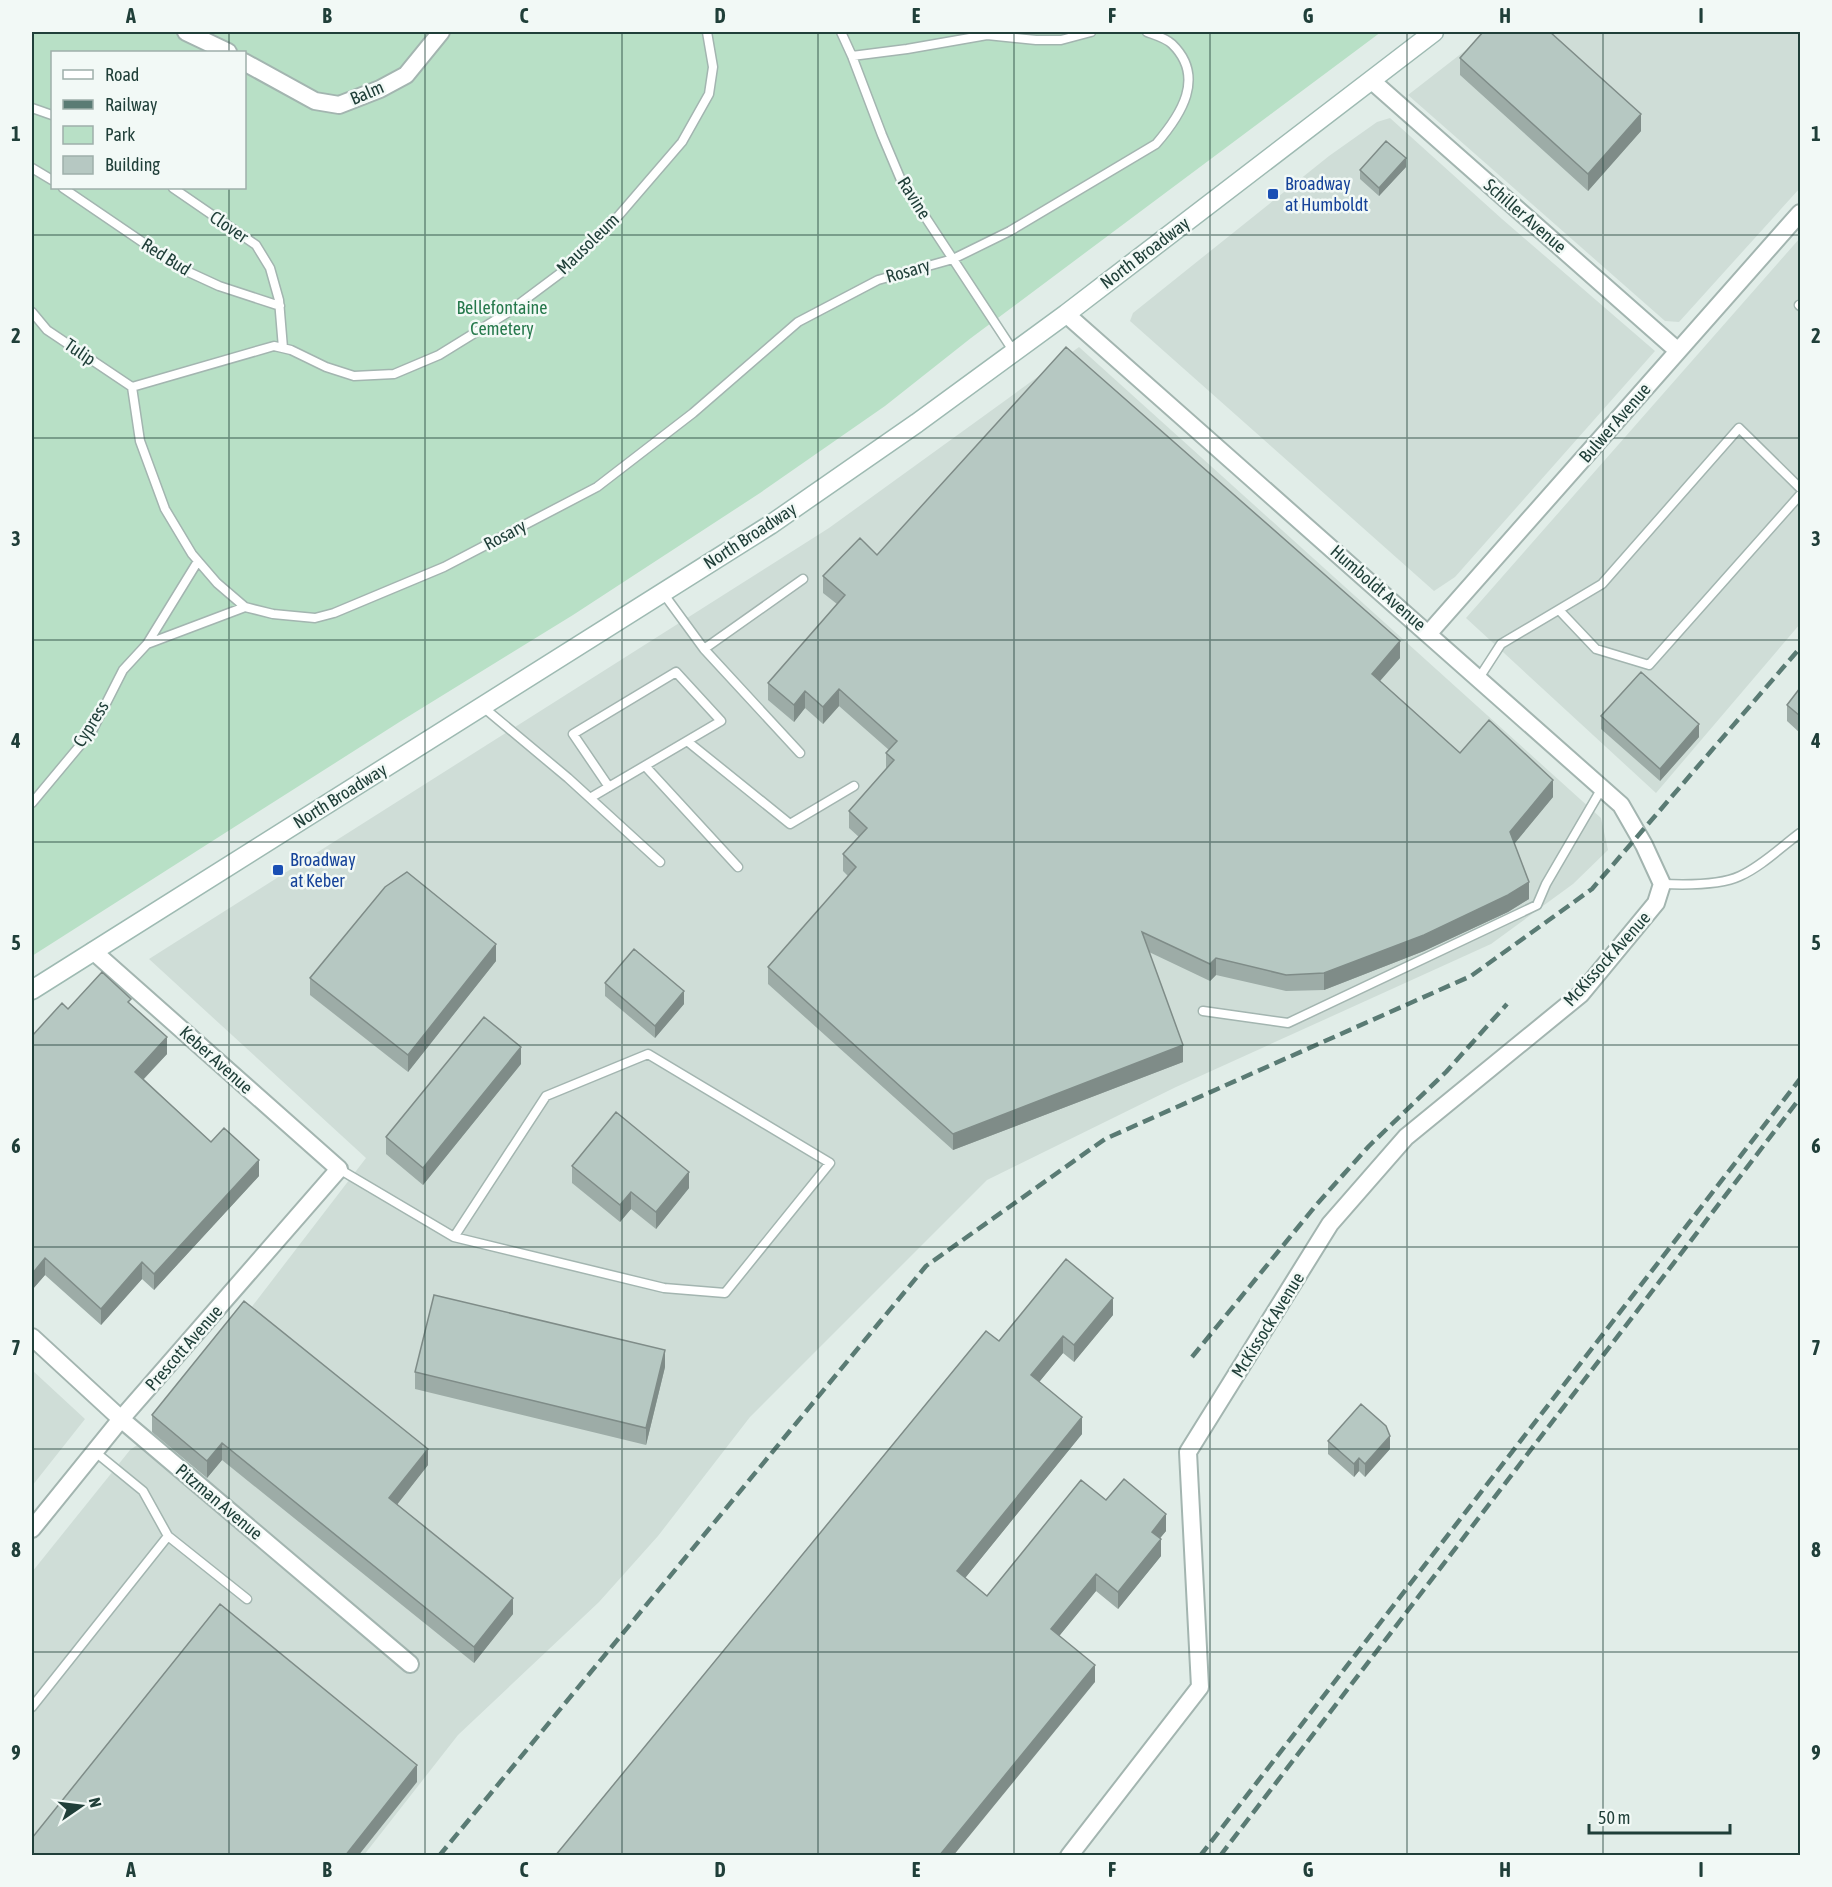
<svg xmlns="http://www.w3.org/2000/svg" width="1832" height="1887" font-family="'Asap Condensed',sans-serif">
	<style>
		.built { fill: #cfddd7 }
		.green { fill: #b8e0c6; fill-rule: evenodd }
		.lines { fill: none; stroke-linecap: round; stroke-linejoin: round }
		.lane-casing { stroke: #a3b5b0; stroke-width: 11 }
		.street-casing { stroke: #a3b5b0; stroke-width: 20 }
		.secondary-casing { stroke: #9ebab2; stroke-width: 21 }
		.lane { stroke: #fff; stroke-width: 8 }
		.street { stroke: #fff; stroke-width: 16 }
		.secondary { stroke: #fff; stroke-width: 18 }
		.rail { stroke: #5a7b74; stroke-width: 4.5; stroke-dasharray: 12 6; stroke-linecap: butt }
		.wall { fill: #9daca7 }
		.shaded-wall { fill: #7f8c88 }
		.building { fill: #b6c8c2; stroke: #7f8c88; stroke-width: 1.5 }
		.grid { fill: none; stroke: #203f39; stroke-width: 1.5; stroke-opacity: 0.55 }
		.transit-dot { fill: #1a4fb4; stroke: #f2f9f6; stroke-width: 2 }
		.labels { text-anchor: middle; stroke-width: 5; stroke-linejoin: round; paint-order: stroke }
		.street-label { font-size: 18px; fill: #203f39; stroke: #f2f9f6 }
		.transit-label { font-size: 18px; fill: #164399; stroke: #f2f9f6; text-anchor: start }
		.park-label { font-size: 18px; fill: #26794c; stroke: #f2f9f6 }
		.neatline { fill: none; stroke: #203f39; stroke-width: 2 }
		.grid-label { font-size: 20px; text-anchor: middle; font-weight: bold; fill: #203f39 }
	</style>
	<rect width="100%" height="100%" fill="#e1ede8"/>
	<path class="built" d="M1489,32H1800V188L1679,322L1665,321L1408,95Z
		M1390,118L1502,219L1655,351L1455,577L1434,591L1130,321L1133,313L1329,156L1377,122Z
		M1800,238V624L1656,793L1466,618Z
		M1079,347L1601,818L1608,850L1573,884L1491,944L1176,1087L987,1180L750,1417L658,1536L599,1602L458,1735L364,1855L32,1856V1572L130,1450L149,1437L244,1317L366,1158L149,959L829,528Z
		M32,1370L85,1419L32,1486Z"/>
	<path class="green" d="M32,32H1381L971,338L885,406L760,493L573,615L401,721L32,956ZM52,52H244V188H52Z"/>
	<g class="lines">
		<defs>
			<path id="lane" d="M841,32L852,56L882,135L901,180L1014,352
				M852,56L907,49L987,35L1036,40H1061L1091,32
				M32,108L52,115
				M32,168L52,180
				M63,188L182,269L219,286L280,306
				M173,188L256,245L270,268L279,300L283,348
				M1799,305L1800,306
				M32,312L47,330L132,387
				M132,387L140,441L165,509L192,554L217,583L245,607L273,614L315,618L334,613L444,567L597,487L693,413L798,322L878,280L953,259L1010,231L1156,144C1181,115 1206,77 1172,44C1166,38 1155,35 1147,32
				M132,387L274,346L291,350L326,367L354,376L394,374L439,355L507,313L562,272L614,221L682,142L709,94L713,67L707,32
				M663,593L704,649L800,753
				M1559,610L1596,649L1649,665L1800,495
				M147,644L198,561
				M704,649L803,579
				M1479,678L1501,644L1602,584L1739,428L1800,488
				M483,707L568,778L660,862
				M687,741L790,824L854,786
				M646,767L738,867
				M590,798L721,721L676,672L573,734L609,787
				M32,803L92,731L123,670L147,644L245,607
				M1662,884C1684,885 1721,885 1740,876C1762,866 1781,847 1800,833
				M1203,1011L1288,1023L1537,905L1546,884L1602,788
				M339,1169L454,1237L664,1288L725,1293L830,1163L648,1054L546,1096L454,1237
				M168,1536L247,1599
				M32,1707L168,1536L143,1491L94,1451"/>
			<path id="street" d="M186,32L228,52
				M244,62L315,101L339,105L380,89L406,75L441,32
				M1372,81L1678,351
				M1066,314L1621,805L1644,845L1662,884L1656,903L1581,994L1406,1137L1330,1224L1188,1452L1200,1687L1069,1856
				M1429,633L1800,213
				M32,1337L121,1419L410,1664
				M32,1529L121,1419L339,1169L93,951"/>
			<path id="secondary" d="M32,990L770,525L917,423L1066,314L1434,32"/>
		</defs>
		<use href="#lane" class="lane-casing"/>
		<use href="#street" class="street-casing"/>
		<use href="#secondary" class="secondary-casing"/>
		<use href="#lane" class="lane"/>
		<use href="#street" class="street"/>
		<use href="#secondary" class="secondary"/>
		<path class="rail" d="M1192,1357L1317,1204L1369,1146L1446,1072L1507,1004
			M439,1856L926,1266L1105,1139L1471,976L1592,889L1800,648
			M1200,1856L1800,1079
			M1220,1856L1800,1098"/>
	</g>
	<path class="wall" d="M1460,58L1641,131L1588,191L1460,75Z
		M1406,167L1379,196L1360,179V170Z
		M877,555L1400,658L1380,681L1460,753L1553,797L1514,844L1529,899L1508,912L1424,951L1324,990L1286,991L1216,975L1210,981L1149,952L1183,1062L953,1150L768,984V967L848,876L843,871V854L859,837L849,828V811L886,769V753L889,750L839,706L823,724L805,708L794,722L768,700V683L837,604L823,593V576Z
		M1800,688V733L1787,721V705Z
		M1601,716L1699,737L1660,781L1601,729Z
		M496,961L408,1072L310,995V978Z
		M605,983L684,1004L655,1038L605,996Z
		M131,1005L167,1054L144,1079L211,1142L259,1176L154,1290L142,1279L101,1325L45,1275L32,1290V1036L68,1009Z
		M521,1064L423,1185L386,1154V1137Z
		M572,1166L689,1188L656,1229L631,1209L620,1222L572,1183Z
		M1113,1315L1074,1362L1063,1353L1039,1382L1082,1434L965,1578L987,1596L1106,1500L1166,1531L1160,1538L1161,1556L1118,1609L1096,1591L1059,1636L1095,1682L555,1856L999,1341Z
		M665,1367L646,1445L415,1389V1372Z
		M152,1415L428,1465L397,1504L513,1614L474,1663L222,1460L207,1478L152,1432Z
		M1328,1441L1390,1449L1365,1477L1359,1471L1354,1477L1328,1454Z"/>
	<path class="shaded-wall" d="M1641,114V131L1588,191V174Z
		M1406,158V167L1379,196V188Z
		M1400,641V658L1372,690V674Z
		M839,689V706L823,724V707Z
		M805,691V708L794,722V705Z
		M1699,724V737L1660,781V769Z
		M1553,780V797L1510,849V832Z
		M1529,882V899L1508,912L1424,951L1324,990V973Z
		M496,944V961L408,1072V1055Z
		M1216,958V975L1210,981V964Z
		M684,991V1004L655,1038V1026Z
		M167,1037V1054L135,1088V1072Z
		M1183,1045V1062L953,1150V1134Z
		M521,1047V1064L423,1185V1168Z
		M259,1160V1176L154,1290V1274Z
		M689,1172V1188L656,1229V1212Z
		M631,1192V1209L620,1222V1205Z
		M45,1258V1275L32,1290V1274Z
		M142,1262V1279L101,1325V1309Z
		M1113,1298V1315L1074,1362V1345Z
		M1063,1336V1353L1031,1392V1375Z
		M665,1350V1367L646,1445V1428Z
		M1082,1417V1434L957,1588V1571Z
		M1390,1436V1449L1365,1477V1464Z
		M222,1443V1460L207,1478V1461Z
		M428,1449V1465L389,1515V1498Z
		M1359,1458V1471L1354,1477V1464Z
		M1166,1514V1531L1152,1548V1532Z
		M1161,1539V1556L1118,1609V1592Z
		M1096,1574V1591L1051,1646V1629Z
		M513,1598V1614L474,1663V1647Z
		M1095,1665V1682L953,1856H939Z
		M417,1765V1782L358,1856H345Z"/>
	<path class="building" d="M1483,32H1550L1641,114L1588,174L1460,58Z
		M1386,141L1406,158L1379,188L1360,170Z
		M1066,347L1400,641L1372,674L1460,753L1489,720L1553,780L1510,832L1529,882L1508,895L1424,935L1324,973L1286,975L1216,958L1210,964L1142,932L1183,1045L953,1134L768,967L856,867L843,854L867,828L849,811L894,760L886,753L897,741L839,689L823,707L805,691L794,705L768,683L845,595L823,576L860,538L877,555Z
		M1641,672L1699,724L1660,769L1601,716Z
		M1800,688V716L1787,705Z
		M407,872L496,944L408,1055L310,978L385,887Z
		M634,949L684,991L655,1026L605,983Z
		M102,972L131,999L128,1002L167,1037L135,1072L211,1142L224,1128L259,1160L154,1274L142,1262L101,1309L45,1258L32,1274V1036L62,1003L68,1009Z
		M484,1017L521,1047L423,1168L386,1137Z
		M616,1112L689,1172L656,1212L631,1192L620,1205L572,1166Z
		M1066,1259L1113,1298L1074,1345L1063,1336L1031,1375L1082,1417L957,1571L987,1596L1081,1480L1106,1500L1124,1479L1166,1514L1152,1532L1161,1539L1118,1592L1096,1574L1051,1629L1095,1665L939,1856H555L986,1331L999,1341Z
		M434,1295L665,1350L646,1428L415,1372Z
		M244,1301L428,1449L389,1498L513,1598L474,1647L222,1443L207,1461L152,1415Z
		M1361,1404L1386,1426L1390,1436L1365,1464L1359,1458L1354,1464L1328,1441Z
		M220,1604L417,1765L345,1856H32V1838Z"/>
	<path class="grid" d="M229,32V52M425,32V1856M622,32V1856M818,32V1856M1014,32V1856M1210,32V1856M1407,32V1856M1603,32V1856M229,188V1856M32,235H1800M32,438H1800M32,640H1800M32,842H1800M32,1045H1800M32,1247H1800M32,1449H1800M32,1652H1800"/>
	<g class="transit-dot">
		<rect x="1267" y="188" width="12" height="12" rx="3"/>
		<rect x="272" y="864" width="12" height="12" rx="3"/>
	</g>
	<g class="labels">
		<g class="street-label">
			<text transform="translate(367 93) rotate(-23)" y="6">Balm</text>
			<text transform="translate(914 198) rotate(58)" y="6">Ravine</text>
			<text transform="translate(1525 216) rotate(41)" y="6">Schiller Avenue</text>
			<text transform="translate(229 227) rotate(34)" y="6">Clover</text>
			<text transform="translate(588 244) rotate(-44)" y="6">Mausoleum</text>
			<text transform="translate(1145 253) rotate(-37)" y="6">North Broadway</text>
			<text transform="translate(166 257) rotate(32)" y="6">Red Bud</text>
			<text transform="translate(908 271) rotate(-16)" y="6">Rosary</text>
			<text transform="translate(80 352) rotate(34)" y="6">Tulip</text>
			<text transform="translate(1615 423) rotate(-49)" y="6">Bulwer Avenue</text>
			<text transform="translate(505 535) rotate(-28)" y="6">Rosary</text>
			<text transform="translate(750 536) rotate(-33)" y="6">North Broadway</text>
			<text transform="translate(1378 588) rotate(41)" y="6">Humboldt Avenue</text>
			<text transform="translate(91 724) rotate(-58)" y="6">Cypress</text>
			<text transform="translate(340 796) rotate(-32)" y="6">North Broadway</text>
			<text transform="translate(1607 959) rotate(-48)" y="6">McKissock Avenue</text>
			<text transform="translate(216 1060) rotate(42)" y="6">Keber Avenue</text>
			<text transform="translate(1268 1325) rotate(-58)" y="6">McKissock Avenue</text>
			<text transform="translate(184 1348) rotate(-49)" y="6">Prescott Avenue</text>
			<text transform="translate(219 1502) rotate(40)" y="6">Pitzman Avenue</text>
		</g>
		<g class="transit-label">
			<text x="1285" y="190">Broadway<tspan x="1285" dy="21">at Humboldt</tspan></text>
			<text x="290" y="866">Broadway<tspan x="290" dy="21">at Keber</tspan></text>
		</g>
		<g class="park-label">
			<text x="502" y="314">Bellefontaine<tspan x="502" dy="21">Cemetery</tspan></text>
		</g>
	</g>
	<rect width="1832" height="1887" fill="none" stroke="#f2f9f6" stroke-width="66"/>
	<rect x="51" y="51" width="195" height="138" fill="#f2f9f6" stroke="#9eafaa" stroke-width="1.5"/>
	<rect x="63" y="70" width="30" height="9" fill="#ffffff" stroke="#9eafaa" stroke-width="1.5"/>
	<text x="105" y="81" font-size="18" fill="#203f39">Road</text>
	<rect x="63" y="100" width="30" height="9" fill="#5a7b74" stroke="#9eafaa" stroke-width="1.5"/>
	<text x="105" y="111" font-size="18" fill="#203f39">Railway</text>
	<rect x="63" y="126" width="30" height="18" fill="#b8e0c6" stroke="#9eafaa" stroke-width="1.5"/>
	<text x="105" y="141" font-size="18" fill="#203f39">Park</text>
	<rect x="63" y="156" width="30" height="18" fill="#b6c8c2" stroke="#9eafaa" stroke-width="1.5"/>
	<text x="105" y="171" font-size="18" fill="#203f39">Building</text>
	<g transform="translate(81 1806) rotate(76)" stroke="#f2f9f6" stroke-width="4.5" paint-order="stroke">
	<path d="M0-4.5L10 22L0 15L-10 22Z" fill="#203f39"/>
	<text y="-9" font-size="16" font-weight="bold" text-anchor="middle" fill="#203f39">N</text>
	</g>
	<path d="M1589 1824v9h141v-9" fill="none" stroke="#203f39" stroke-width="3"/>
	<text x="1598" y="1824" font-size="18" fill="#203f39" stroke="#f2f9f6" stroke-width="4.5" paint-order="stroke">50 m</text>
	<rect x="33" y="33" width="1766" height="1821" class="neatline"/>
	<g class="grid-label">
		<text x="131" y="23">A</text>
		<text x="327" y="23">B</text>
		<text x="524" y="23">C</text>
		<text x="720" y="23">D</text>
		<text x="916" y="23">E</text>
		<text x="1112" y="23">F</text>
		<text x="1308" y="23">G</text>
		<text x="1505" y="23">H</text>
		<text x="1701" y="23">I</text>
		<text x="16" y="141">1</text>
		<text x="1816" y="141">1</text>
		<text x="16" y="343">2</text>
		<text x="1816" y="343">2</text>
		<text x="16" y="546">3</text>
		<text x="1816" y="546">3</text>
		<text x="16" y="748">4</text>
		<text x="1816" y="748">4</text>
		<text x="16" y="950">5</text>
		<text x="1816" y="950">5</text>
		<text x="16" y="1153">6</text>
		<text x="1816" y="1153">6</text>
		<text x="16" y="1355">7</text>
		<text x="1816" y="1355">7</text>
		<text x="16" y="1557">8</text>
		<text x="1816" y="1557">8</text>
		<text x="16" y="1760">9</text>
		<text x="1816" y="1760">9</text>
		<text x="131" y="1877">A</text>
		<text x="327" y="1877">B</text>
		<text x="524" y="1877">C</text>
		<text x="720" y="1877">D</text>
		<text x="916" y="1877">E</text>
		<text x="1112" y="1877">F</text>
		<text x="1308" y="1877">G</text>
		<text x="1505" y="1877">H</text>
		<text x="1701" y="1877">I</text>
	</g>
</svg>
